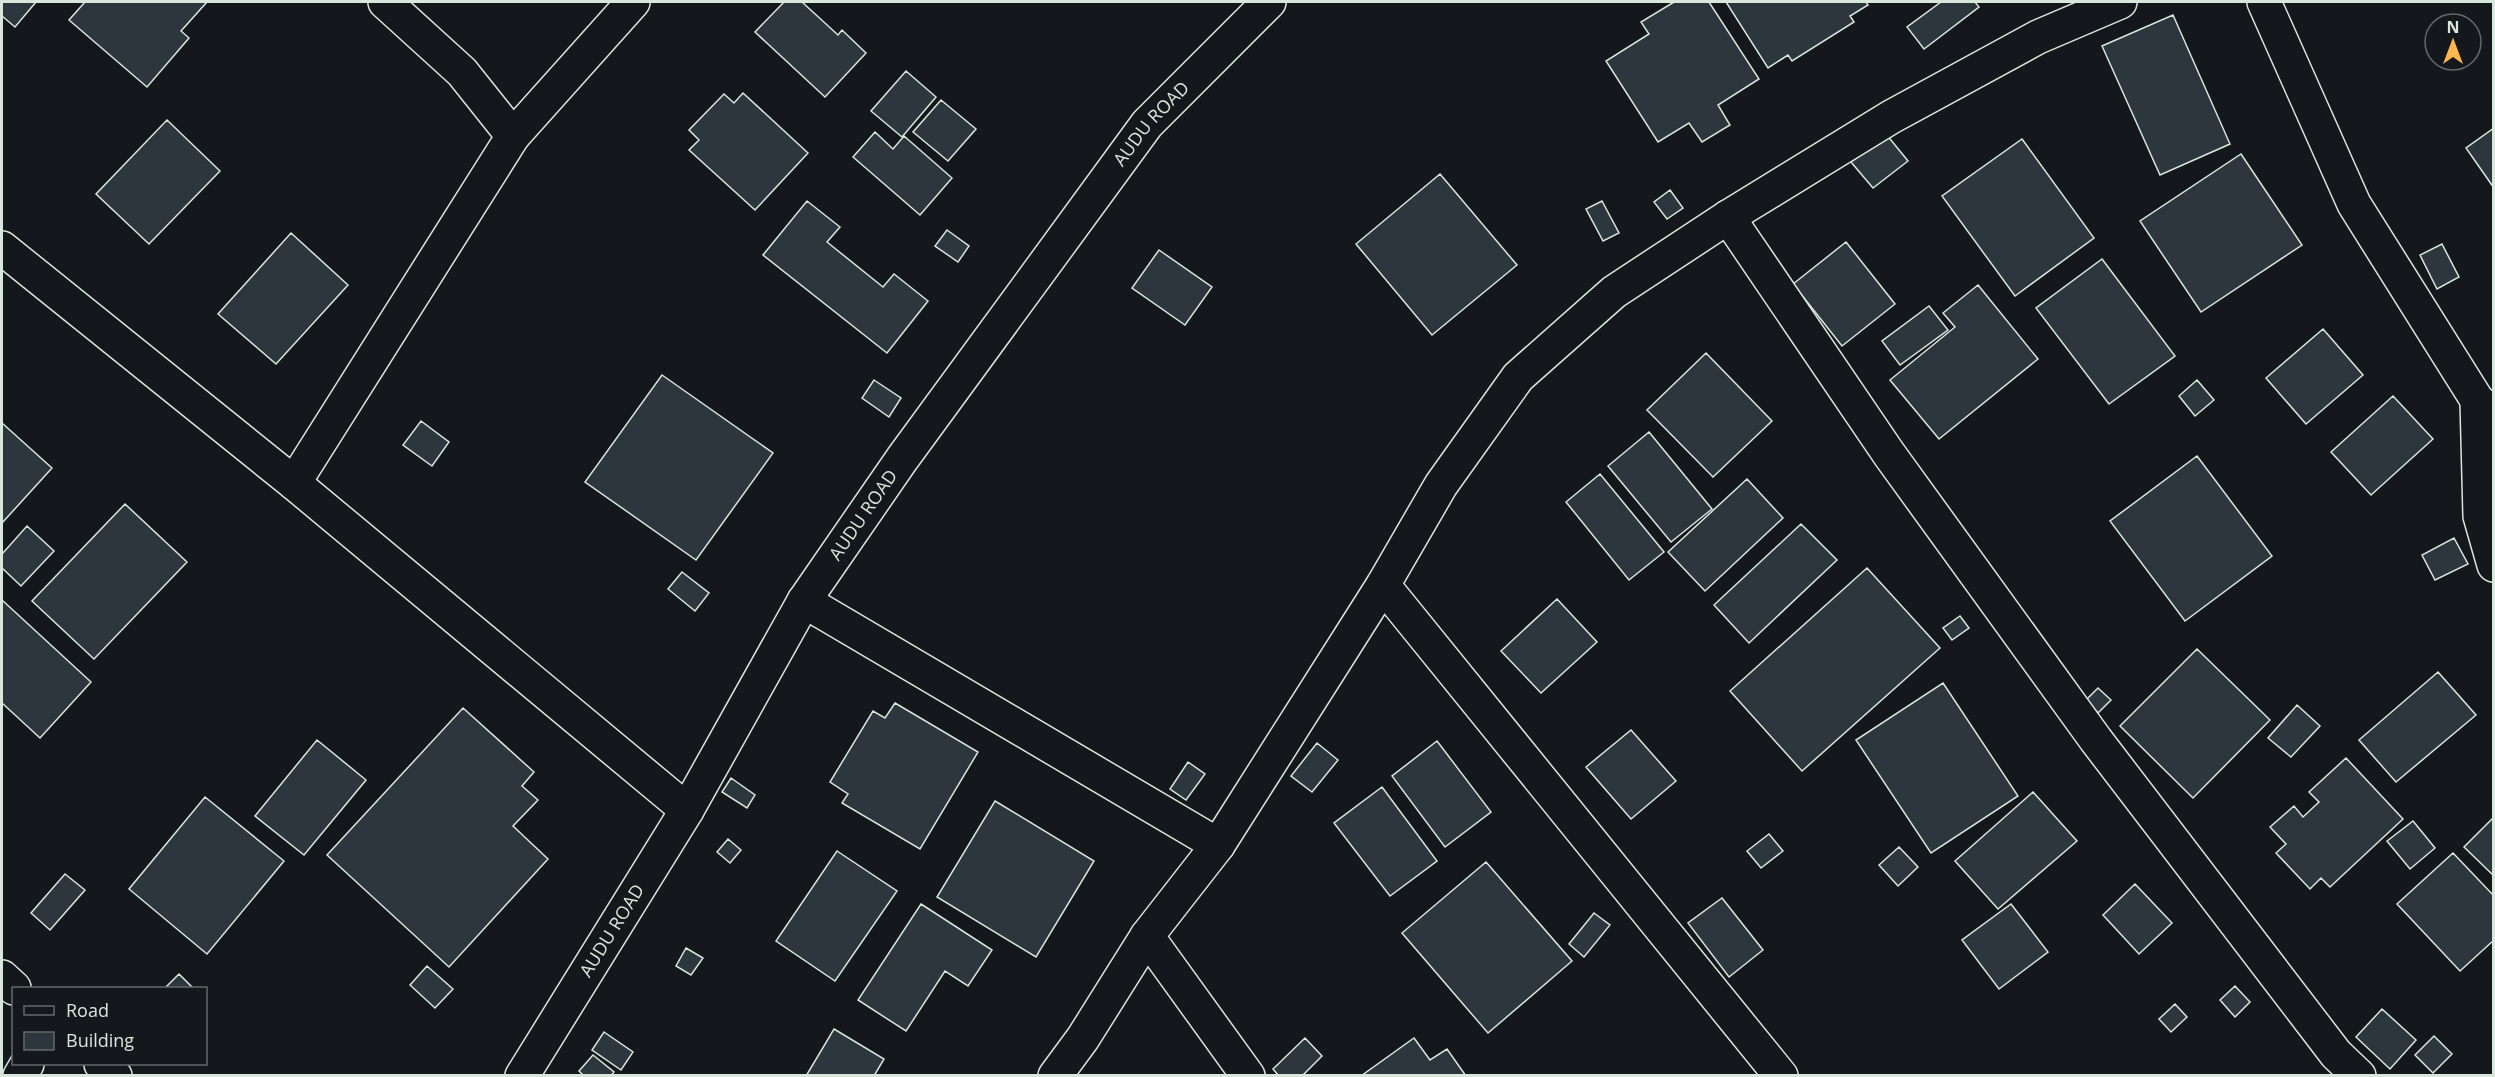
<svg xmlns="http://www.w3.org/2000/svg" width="2495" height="1077" font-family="'Open Sans',sans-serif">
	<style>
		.building { fill: #2c363c; stroke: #d8e6dc; stroke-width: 1.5 }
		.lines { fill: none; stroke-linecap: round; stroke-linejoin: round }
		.minor-casing { stroke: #d8e6dc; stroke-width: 36 }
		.minor { stroke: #14181c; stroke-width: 33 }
		.labels { text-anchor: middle; stroke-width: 4.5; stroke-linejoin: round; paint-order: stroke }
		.street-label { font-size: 18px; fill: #d8e6dc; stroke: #14181c }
	</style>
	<rect width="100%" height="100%" fill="#14181c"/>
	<path class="building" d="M2,2H36L15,27L2,16Z
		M85,2H207L181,31L189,38L147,87L69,20Z
		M784,2H802L838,35L842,30L866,53L825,97L755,32Z
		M1674,2H1709L1759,79L1718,105L1730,125L1702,142L1689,123L1658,142L1606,61L1649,34L1641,22Z
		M1726,2H1866L1868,5L1850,16L1854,22L1792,61L1788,55L1768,68Z
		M1941,2H1975L1979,7L1924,49L1907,27Z
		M2173,15L2230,144L2160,175L2102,46Z
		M906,71L936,97L902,137L871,111Z
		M743,93L808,153L755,210L689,150L699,140L689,130L724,94L734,103Z
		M941,100L976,129L948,161L913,132Z
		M167,120L220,171L149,244L96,194Z
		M2494,128V188L2466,148Z
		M875,132L893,149L904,136L952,178L920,215L853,157Z
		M1886,134L1908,161L1873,188L1851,162Z
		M2022,139L2094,238L2015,296L1942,196Z
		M2241,154L2302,245L2201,312L2140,221Z
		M1440,174L1517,265L1432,335L1356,244Z
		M1670,190L1683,208L1667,219L1654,202Z
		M807,201L840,227L827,242L883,287L894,274L928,301L887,353L763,255Z
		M1602,201L1619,233L1603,241L1586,209Z
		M947,230L969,246L958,262L935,246Z
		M291,233L348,285L276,364L218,314Z
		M1846,242L1895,304L1842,346L1793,284Z
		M2442,244L2459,277L2437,289L2420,255Z
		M1159,250L1212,287L1185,325L1132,288Z
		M2102,259L2175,356L2109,404L2036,308Z
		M1978,285L2038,359L1939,439L1890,380L1955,327L1943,313Z
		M1929,306L1948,330L1900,365L1882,341Z
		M2323,329L2363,375L2306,424L2266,378Z
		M1706,353L1772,421L1713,477L1647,410Z
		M662,375L773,453L696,560L585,482Z
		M874,380L901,398L889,417L862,398Z
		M2197,380L2214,400L2195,416L2179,396Z
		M2393,396L2433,439L2371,495L2331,452Z
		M421,421L449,442L432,466L403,445Z
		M2,423L52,468L2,523Z
		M1649,432L1712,509L1671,542L1608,466Z
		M2197,456L2272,556L2185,621L2110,521Z
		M1600,474L1664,552L1629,580L1566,502Z
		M1747,479L1783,518L1705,591L1668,552Z
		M125,504L187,562L94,659L32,601Z
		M1801,524L1837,560L1749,643L1714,605Z
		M27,526L54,551L21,586L2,568V554Z
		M2454,538L2468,564L2435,580L2422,555Z
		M1867,568L1940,648L1802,771L1730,691Z
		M682,572L709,593L695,611L668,589Z
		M1557,599L1597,642L1541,693L1501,651Z
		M2,600L91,682L40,738L2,703Z
		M1960,616L1969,628L1952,640L1943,628Z
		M2197,649L2270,720L2193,798L2120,726Z
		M2438,672L2476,715L2396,782L2359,740Z
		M1943,683L2018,796L1931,853L1856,740Z
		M2098,688L2111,700L2098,713L2086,700Z
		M895,703L978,752L920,849L842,803L848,794L830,782L873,711L885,718Z
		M2297,705L2320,726L2291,757L2268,738Z
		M463,708L534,772L522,786L538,800L513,826L548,859L449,967L327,855Z
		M1631,730L1676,781L1631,819L1586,767Z
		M317,740L366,780L304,855L255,816Z
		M1437,741L1491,812L1445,847L1392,776Z
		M1317,743L1338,760L1312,792L1291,776Z
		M2346,758L2403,819L2330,887L2321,878L2310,889L2276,853L2286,844L2270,827L2294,806L2303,817L2319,802L2309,792Z
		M1188,762L1205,774L1186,800L1170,789Z
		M731,778L755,795L747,808L722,792Z
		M1382,787L1437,861L1390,896L1334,823Z
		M2033,792L2077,841L1998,909L1955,861Z
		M205,797L284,861L207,954L129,889Z
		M995,801L1094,861L1036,957L937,897Z
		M2494,817V876L2464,847Z
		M2413,821L2435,848L2410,869L2387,841Z
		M1769,834L1783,851L1761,868L1747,851Z
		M728,839L741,850L730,863L717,852Z
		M1899,847L1918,867L1898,886L1879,865Z
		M837,851L897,891L835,981L776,941Z
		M2453,853L2494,896V940L2460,971L2397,904Z
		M1486,862L1572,961L1488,1033L1402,933Z
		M65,874L85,890L50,930L31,913Z
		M2135,884L2172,923L2139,954L2103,915Z
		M1722,898L1763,950L1729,977L1688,923Z
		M921,904L992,950L968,986L945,971L906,1031L858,1000Z
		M2011,904L2048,952L1999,989L1962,940Z
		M1594,913L1610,925L1584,957L1569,944Z
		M686,948L703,958L691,975L676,966Z
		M427,966L453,989L435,1008L410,985Z
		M179,974L193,988H165Z
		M2235,986L2250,1002L2235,1017L2220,1000Z
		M2175,1004L2187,1017L2171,1032L2159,1019Z
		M2382,1009L2416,1040L2390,1069L2356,1037Z
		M834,1029L884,1059L874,1076H806Z
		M604,1032L633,1052L621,1070L592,1050Z
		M2434,1036L2452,1054L2433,1073L2415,1055Z
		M1305,1038L1322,1056L1302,1076H1279L1273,1069Z
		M1414,1038L1430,1060L1447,1049L1466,1076H1361Z
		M593,1055L614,1072L611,1076H584L579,1071Z"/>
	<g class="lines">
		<defs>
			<g id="minor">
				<path d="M385,2L462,72L513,136"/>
				<path d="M2264,2L2354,204L2477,400L2494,415"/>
				<path d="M1728,217L1889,454L2096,740L2336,1054L2359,1076"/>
				<path d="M2,248L294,483L687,810"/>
				<path d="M2477,400L2480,516L2494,565"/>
				<path d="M294,483L513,136L633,2"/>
				<path d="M1383,585L1781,1076"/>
				<path d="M804,601L1218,845"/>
				<path d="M1147,936L1248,1076"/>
				<path d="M2,977L14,988"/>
				<path d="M101,1064L115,1076"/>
				<path d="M20,1076L27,1064"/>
				<path id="s1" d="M522,1076L687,810L804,601L902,459L1147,124L1269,2"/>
				<path d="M1055,1076L1083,1038L1147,936L1218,845L1383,585L1441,485L1518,377L1614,292L1728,217L1891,117L2038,37L2120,2"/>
			</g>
		</defs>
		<use href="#minor" class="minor-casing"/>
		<use href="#minor" class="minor"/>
	</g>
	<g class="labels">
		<g class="street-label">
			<text dy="6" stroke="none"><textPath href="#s1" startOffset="1143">AUDU ROAD</textPath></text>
			<text dy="6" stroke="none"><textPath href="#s1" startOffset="657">AUDU ROAD</textPath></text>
			<text dy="6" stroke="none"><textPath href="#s1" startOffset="171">AUDU ROAD</textPath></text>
		</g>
	</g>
	<rect width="2495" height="1077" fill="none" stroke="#d8e6dc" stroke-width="6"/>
	<rect x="12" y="987" width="195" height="78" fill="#14181c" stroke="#626a69" stroke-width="1.5"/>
	<rect x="24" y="1006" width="30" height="9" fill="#14181c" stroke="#626a69" stroke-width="1.5"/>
	<text x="66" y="1017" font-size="18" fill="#d8e6dc">Road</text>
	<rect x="24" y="1032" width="30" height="18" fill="#2c363c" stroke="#626a69" stroke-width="1.5"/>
	<text x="66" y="1047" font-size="18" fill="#d8e6dc">Building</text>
	<g transform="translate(2453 42)"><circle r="28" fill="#14181c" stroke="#626a69" stroke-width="1.5"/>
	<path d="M0-4.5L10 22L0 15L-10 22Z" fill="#ffb74d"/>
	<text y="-9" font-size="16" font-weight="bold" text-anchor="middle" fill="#d8e6dc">N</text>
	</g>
</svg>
